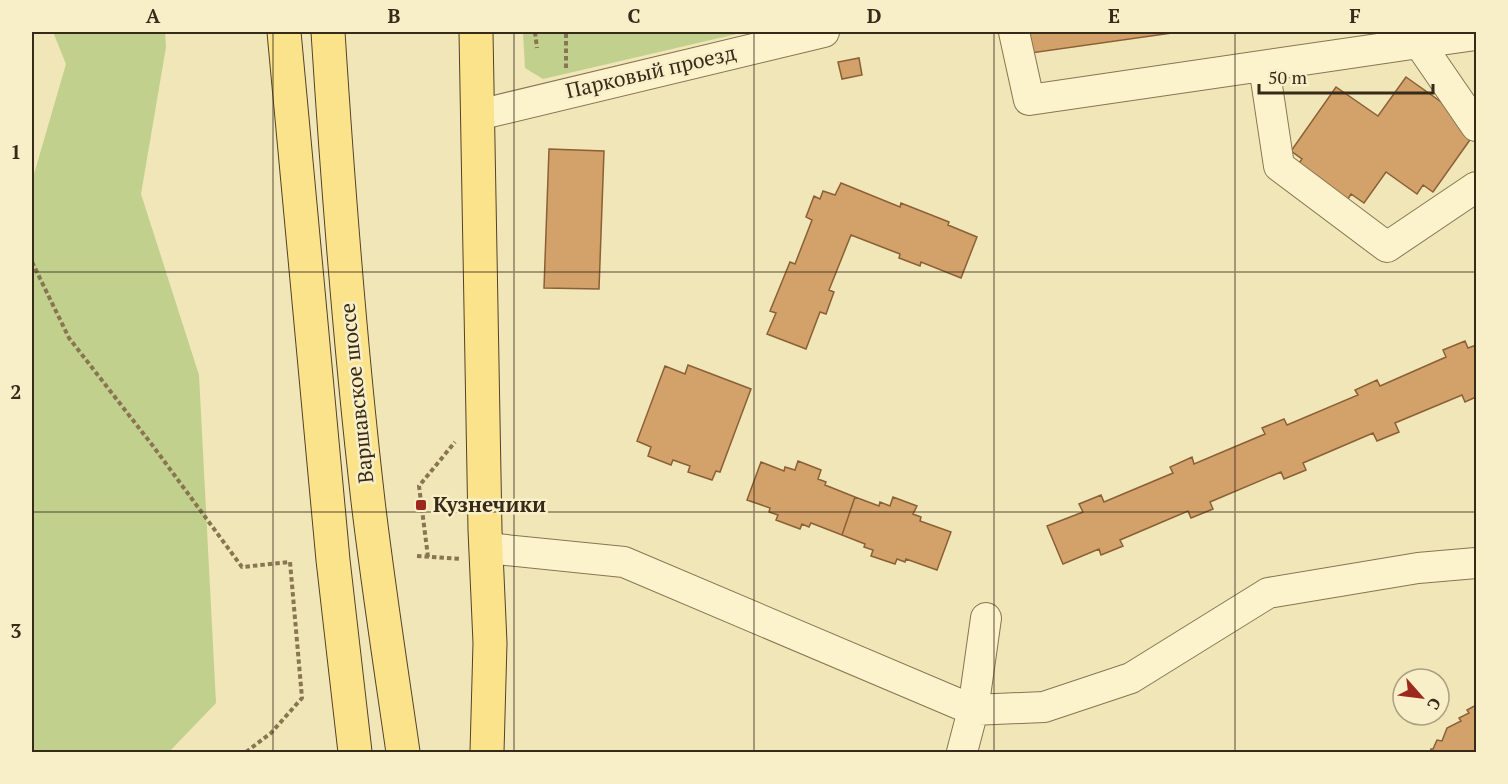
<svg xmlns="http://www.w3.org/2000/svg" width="1508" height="784" font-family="'PT Serif',serif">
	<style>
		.green { fill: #c1d08c }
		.building { fill: #d3a16a; stroke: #8a6036; stroke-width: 1.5 }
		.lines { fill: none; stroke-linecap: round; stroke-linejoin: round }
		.minor-casing { stroke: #887552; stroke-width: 32 }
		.major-casing { stroke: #554127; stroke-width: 35 }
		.path { stroke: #887552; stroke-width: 4; stroke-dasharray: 4.5 3; stroke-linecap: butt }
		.minor { stroke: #fcf2cb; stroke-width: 30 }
		.major { stroke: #fae38a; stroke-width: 33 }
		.grid { fill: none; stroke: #362a19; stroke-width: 1.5; stroke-opacity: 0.55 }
		.poi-dot { fill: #9c291d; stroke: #f8efc8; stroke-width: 2 }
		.labels { text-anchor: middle; stroke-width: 5; stroke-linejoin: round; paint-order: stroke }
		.street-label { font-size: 21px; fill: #362a19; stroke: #f8efc8 }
		.poi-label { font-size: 21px; font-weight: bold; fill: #362a19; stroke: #f8efc8; text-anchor: start }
		.neatline { fill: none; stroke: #362a19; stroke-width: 2 }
		.grid-label { font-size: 20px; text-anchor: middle; font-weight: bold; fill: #362a19 }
	</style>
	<rect width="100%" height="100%" fill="#f1e6b8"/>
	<path class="green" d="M53,32H165L166,47L141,194L199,375L216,703L169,752H32V181L66,64Z
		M523,32H745L543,79L525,68Z"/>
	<path class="building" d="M1028,32H1179L1031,53Z
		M859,58L862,75L842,79L838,62Z
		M1406,77L1468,121L1472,137L1433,192L1423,185L1417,194L1386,172L1364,203L1351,194L1346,202L1296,167L1302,159L1291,151L1336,87L1378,116Z
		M549,149L604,151L599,289L544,288Z
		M841,183L900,207L901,203L949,222L948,225L977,237L961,278L921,262L920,266L899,258L900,254L851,235L829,290L834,292L826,314L820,312L806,349L767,334L776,313L770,311L790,262L795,264L812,220L806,217L814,196L820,199L823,191L835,195Z
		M1465,341L1468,348L1476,345V397L1465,402L1462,395L1395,423L1399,432L1377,441L1373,433L1303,463L1306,470L1284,479L1281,472L1210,502L1213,509L1191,518L1188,511L1120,540L1123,546L1101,555L1099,549L1063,564L1047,526L1083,512L1079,504L1101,495L1104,502L1173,473L1170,467L1192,457L1194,464L1265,434L1262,428L1284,419L1287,425L1358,395L1355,390L1377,380L1380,386L1446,357L1443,350Z
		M688,365L751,389L720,472L716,471L712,480L688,472L690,466L673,460L671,465L648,456L651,447L637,441L665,366L685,374Z
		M798,461L821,470L818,479L826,482L825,485L855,497L842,535L811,523L809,527L802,524L800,529L776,520L778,515L769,512L770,508L747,500L761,462L784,471L785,467L795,470Z
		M855,497L879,506L880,502L890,506L893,497L917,506L913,514L921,517L920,521L951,532L937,570L906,559L905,562L897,559L895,564L871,556L873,550L864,547L865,544L842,535Z
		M1476,705V752H1430L1431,749H1433L1437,740L1442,741L1447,728L1461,721L1459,718L1469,713L1467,710Z"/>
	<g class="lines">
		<defs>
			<path id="minor" d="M1014,32L1029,100L1419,43L1417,32
				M1476,35L1419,43L1476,126
				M1264,66L1279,166L1387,247L1476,187
				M478,115L824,32
				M486,548L624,562L973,710L1044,707L1131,678L1268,593L1418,568L1476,563
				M962,752L973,710L986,618"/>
			<path id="major" d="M284,32L333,560L355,752
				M328,32C338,188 350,345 368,501C378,585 391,669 403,752
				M476,32L485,530L490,643L487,752"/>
		</defs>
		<use href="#minor" class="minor-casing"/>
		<use href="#major" class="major-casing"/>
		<path class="path" d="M535,32L537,48
			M566,68V32
			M32,262L69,338L153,446L242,567L290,562L302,698L271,733L246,752
			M417,556L461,559
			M428,557L419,486L455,442"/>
		<use href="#minor" class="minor"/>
		<use href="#major" class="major"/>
	</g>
	<path class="grid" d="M273,32V752M514,32V752M754,32V752M994,32V752M1235,32V752M32,272H1476M32,512H1476"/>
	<rect class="poi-dot" x="415" y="499" width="12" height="12" rx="3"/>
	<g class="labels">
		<g class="street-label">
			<text transform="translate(651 72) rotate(-13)" y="7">Парковый проезд</text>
			<text transform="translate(357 393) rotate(-96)" y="7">Варшавское шоссе</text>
		</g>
		<g class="poi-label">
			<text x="433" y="512">Кузнечики</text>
		</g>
	</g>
	<rect width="1508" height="784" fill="none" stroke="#f8efc8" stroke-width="66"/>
	<g transform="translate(1421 697) rotate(118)"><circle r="28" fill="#f8efc8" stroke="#aaa082" stroke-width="1.5"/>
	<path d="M0-4.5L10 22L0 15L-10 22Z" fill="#9c291d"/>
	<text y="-9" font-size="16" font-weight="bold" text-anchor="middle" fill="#362a19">С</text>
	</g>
	<path d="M1259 84v9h174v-9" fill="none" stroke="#362a19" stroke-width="3"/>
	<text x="1268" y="84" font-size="18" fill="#362a19" stroke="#f8efc8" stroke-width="4.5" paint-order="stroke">50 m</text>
	<rect x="33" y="33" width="1442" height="718" class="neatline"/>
	<g class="grid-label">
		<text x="153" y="23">A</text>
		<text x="394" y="23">B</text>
		<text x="634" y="23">C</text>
		<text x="874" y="23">D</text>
		<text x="1114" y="23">E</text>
		<text x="1355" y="23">F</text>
		<text x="16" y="159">1</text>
		<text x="16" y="399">2</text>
		<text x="16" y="638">3</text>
	</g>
</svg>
